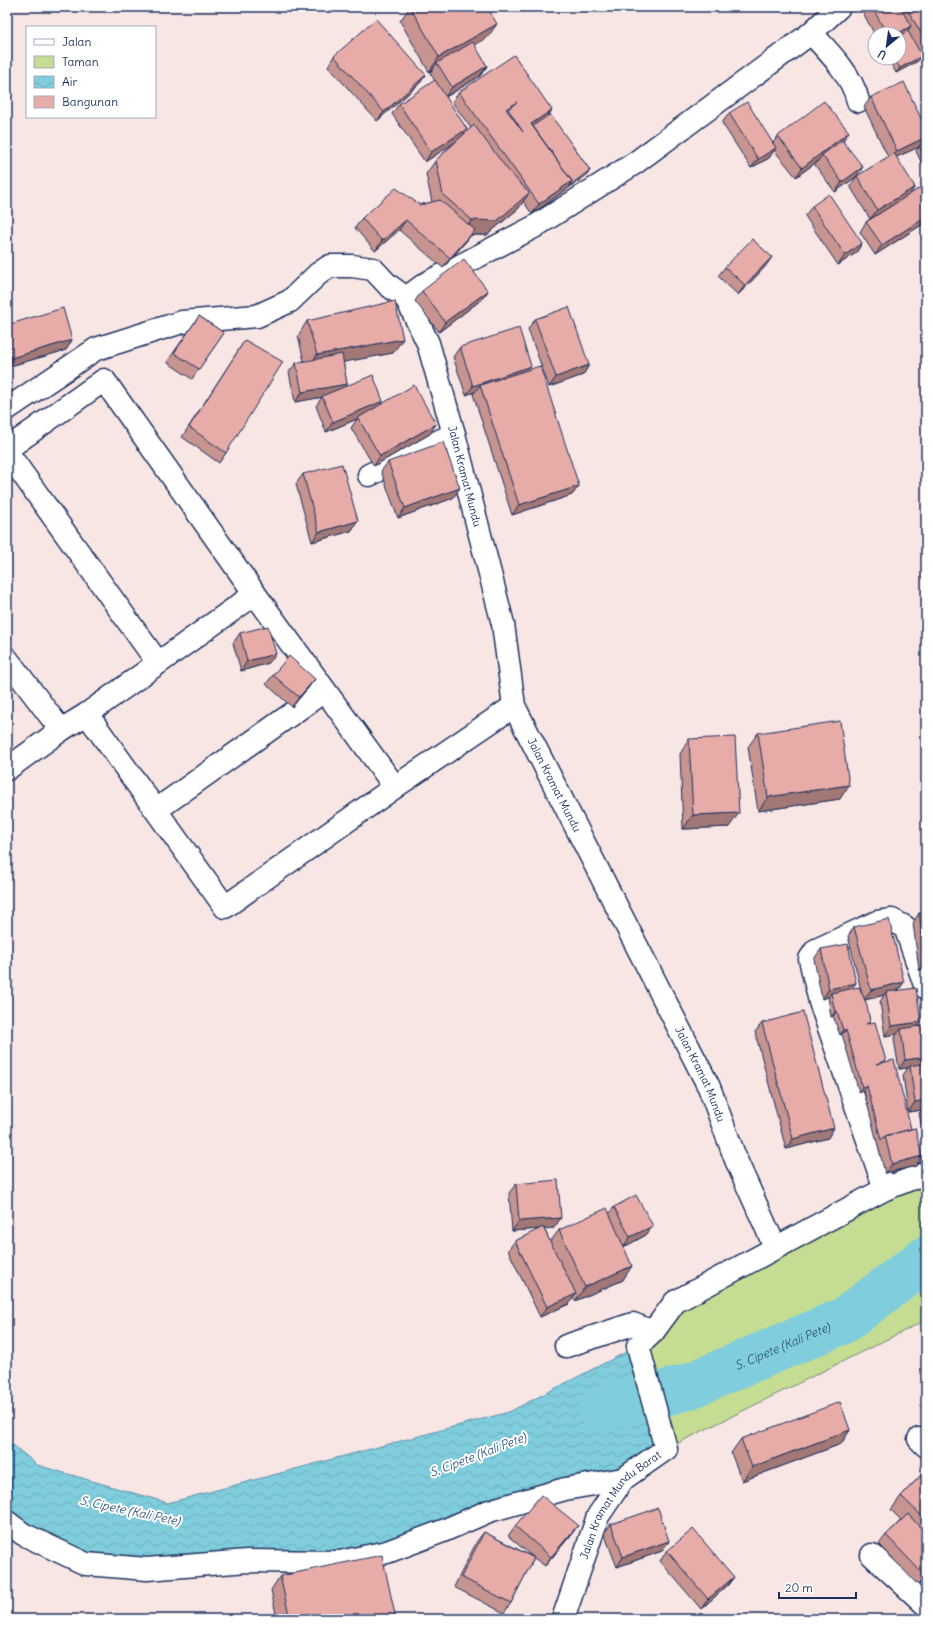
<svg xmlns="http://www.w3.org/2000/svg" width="933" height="1626" font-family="Delius,sans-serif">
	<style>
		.green { fill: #c4dd93; stroke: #708678 }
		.water { fill: url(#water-waves); stroke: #578eaa }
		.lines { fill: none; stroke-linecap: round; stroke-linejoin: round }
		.river { stroke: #7fcddd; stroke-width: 46 }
		.minor-casing { stroke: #1b2f5e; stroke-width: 25 }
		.minor { stroke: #fff; stroke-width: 22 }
		.wall { fill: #c79490; stroke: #1b2f5e }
		.shaded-wall { fill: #a27876; stroke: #1b2f5e }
		.building { fill: #e7aca8; stroke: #1b2f5e; fill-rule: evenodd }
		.labels { text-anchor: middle; stroke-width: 4; stroke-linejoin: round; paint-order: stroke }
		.street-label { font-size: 11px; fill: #1b2f5e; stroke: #fff }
		.water-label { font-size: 12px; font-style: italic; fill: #395e84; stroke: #fff }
	</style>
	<defs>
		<pattern id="water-waves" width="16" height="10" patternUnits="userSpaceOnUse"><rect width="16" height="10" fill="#7fcddd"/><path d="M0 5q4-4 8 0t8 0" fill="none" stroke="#6db0c0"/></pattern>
	</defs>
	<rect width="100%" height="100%" fill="#f8e6e5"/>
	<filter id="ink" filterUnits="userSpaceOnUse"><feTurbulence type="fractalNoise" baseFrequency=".025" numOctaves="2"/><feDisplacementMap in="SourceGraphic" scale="8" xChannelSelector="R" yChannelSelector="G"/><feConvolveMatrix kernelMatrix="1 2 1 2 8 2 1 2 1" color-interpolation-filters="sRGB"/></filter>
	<g filter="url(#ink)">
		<path class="green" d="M926,1170V1320L666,1449L638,1346L662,1318Z"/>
		<path class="water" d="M638,1346L666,1449L623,1479L387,1552L86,1564L7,1522V1440L37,1465L168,1503L509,1412Z"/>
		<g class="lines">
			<path class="river" id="s1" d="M601,1410L618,1403L650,1397L687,1387L845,1320L926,1259"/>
			<defs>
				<g id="minor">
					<path d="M811,33C829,52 852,75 858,101"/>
					<path d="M406,298L425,284L534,227L635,163L811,33L839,7"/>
					<path id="s2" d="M7,409L96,349L182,322L257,316L290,301L318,274L330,266H352L373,269L388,285L406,298L428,343L454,434L503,624L514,706L709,1087L736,1160L775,1247"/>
					<path d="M7,449L104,380L255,594L395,787L514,706"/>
					<path d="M7,452L158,663"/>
					<path d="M369,475L454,434"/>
					<path d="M7,659L61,730L7,769"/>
					<path d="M87,714L225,907L395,787"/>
					<path d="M61,730L87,714L255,594"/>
					<path d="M156,810L324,691"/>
					<path d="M885,1189L820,1002L810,959L816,950L877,922L892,920L905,927L926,988"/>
					<path d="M566,1346L633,1324L653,1332"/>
					<path d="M919,1439L926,1446"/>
					<path d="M7,1522L23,1534L86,1564L147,1569L247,1561L340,1562L387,1552L443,1531L489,1511L565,1489L623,1479"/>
					<path d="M872,1555L926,1605"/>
					<path id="s3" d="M563,1619L598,1516L623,1479L666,1449L638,1346L653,1332L675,1302L885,1189L926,1173"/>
				</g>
			</defs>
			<use href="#minor" class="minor-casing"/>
			<use href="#minor" class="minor"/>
		</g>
		<path class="wall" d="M410,7L487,38L474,45L487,66L480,76L446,97L463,135L471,128L452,102L459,92L552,110L548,116L590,170L587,175L532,214L523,201L519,208L487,235H471L468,239L443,268L399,230L375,251L355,228L362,218L432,202L426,174L436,160L455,142L425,162L392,114L399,104L437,84L430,73L433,69L429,72L400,21Z
			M862,7H926V54L922,56L918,61L896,73L888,58H899V34H875V35L861,9Z
			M334,56L426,75L419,84L377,121L328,66Z
			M871,97L923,144L926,143V172L916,151L919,147L896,157L909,195L926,184V222L875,255L860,232L866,222L870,219L850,186L857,176L888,157L864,107Z
			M729,113L773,143L778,136L843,140L856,177L835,192L815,165L818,161L796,177L774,150L769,158L751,168L722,123Z
			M812,206L862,243L856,253L838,265L805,216Z
			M725,267H765L738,295L718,276Z
			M422,291H488L481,300L439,332L415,301Z
			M199,316L224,333L192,379L167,362Z
			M535,319L589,365L583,375L549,387L528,329Z
			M307,321L393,353L343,362L347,384L345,387L382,404L430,434L374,466L351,428L357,419L326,432L316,406L322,397L295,402L289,372L296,363L304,361L298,336Z
			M7,325L72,340L66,350L7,367Z
			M245,340L226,453L219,463L182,437Z
			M460,347L529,369L579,486L572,495L512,515L473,394L475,392L466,395L453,357Z
			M388,462L453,498L398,518L381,471Z
			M303,474L358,521L351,531L312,542L296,484Z
			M240,633L269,663L241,671L233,643Z
			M273,675L315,679L308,688L292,707L266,684Z
			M758,733L840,799L758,811L748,747Z
			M689,739L729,827L683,829L680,754Z
			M926,912V969L919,970L913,923L919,913Z
			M854,927L904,982L898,991L918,1026L926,1025V1134H923L919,1113L922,1110L908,1112L903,1075L908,1068L899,1069L894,1039L897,1034L885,1036L880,1002L884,995L865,1000L870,1022V1023L911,1129L922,1156L916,1166L885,1173L864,1091L859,1092L842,1034L840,1035L833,1016L831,1017L828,997L822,999L814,959L821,949L852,988L862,994L848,936Z
			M762,1023L828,1138L786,1149L755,1032Z
			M516,1184L554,1228H544L550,1242L559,1230L609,1214L614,1207L653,1226L646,1235L624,1247L623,1280L575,1301L573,1297L569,1304L540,1317L508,1250L515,1241L540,1229L512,1231L509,1193Z
			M850,1430L841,1444L742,1481L731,1453L741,1439Z
			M926,1470V1594L919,1586L923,1581L918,1585L879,1544L886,1535L901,1520L891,1510L901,1496Z
			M611,1524L669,1541L662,1551L617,1567L604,1533Z
			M578,1525L571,1535L545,1566L534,1558L511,1603L504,1613L454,1587L477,1541L484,1532L533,1557L508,1536L515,1526Z
			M667,1551L734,1577L727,1586L701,1609L660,1561Z
			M280,1576L396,1619H277L271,1590Z"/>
		<path class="shaded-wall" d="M497,24L487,38L439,66L437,63L433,69L429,72L439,57Z
			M911,26L904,36L899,39V34H897Z
			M926,50V54L922,56Z
			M922,56L918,61L896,73L900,68Z
			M487,66L480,76L445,97L452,87Z
			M426,75L419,84L377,121L384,112Z
			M552,110L545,119L529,131L531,124Z
			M467,129L460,139L425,162L431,152Z
			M849,132L842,142L822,155L818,161L796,177L802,168Z
			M926,137V140L923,145L919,146V147L890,160L897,151Z
			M776,148L769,158L751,168L758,159Z
			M863,167L856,177L835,192L842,182Z
			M590,170L587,175L532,214L539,204L572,181Z
			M915,187L908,197L870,219L877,210Z
			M529,193L519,208L487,235H471L468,239L443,268L450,258L462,235L472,220Z
			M926,217V222L875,255L882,245Z
			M406,220L399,230L375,251L382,241Z
			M862,243L856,253L838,265L845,255Z
			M772,257L765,267L738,295L745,285Z
			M488,291L481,300L439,332L445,322Z
			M403,339L393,353L307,369L317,355Z
			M72,340L66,350L7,367V364L11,358Z
			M589,365L583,375L549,387L556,377Z
			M531,366L525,376L480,385L475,392L466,395L473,386Z
			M347,384L341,394L295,402L302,392Z
			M383,401L377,411L358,418L357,419L326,432L333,422Z
			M436,424L430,434L374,466L380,456Z
			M579,486L572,495L512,515L519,505Z
			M460,488L453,498L398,518L405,508Z
			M358,521L351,531L312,542L319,532Z
			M276,654L269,663L241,671L247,661Z
			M315,679L308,688L292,707L299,697Z
			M849,785L840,799L758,811L768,797Z
			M739,813L729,827L683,829L693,815Z
			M926,961V969L919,970Z
			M904,982L897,992H886L884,995L864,1000L871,990Z
			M856,983L849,993H831L828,997L822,999L829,989Z
			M837,1011L833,1016L831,1017L835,1012Z
			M921,1022L914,1031L901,1029L897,1034L885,1036L891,1026Z
			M843,1030H846L842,1034L840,1035Z
			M926,1057V1066H910L908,1068L899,1069L905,1060Z
			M867,1086L864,1091L859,1092L862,1087Z
			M926,1100V1109L923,1108L922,1110L908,1112L915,1102Z
			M834,1128L828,1138L786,1149L793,1139Z
			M922,1156L916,1166L885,1173L892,1164Z
			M561,1218L554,1228L512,1231L519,1221Z
			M653,1226L646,1235L624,1247L630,1237Z
			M632,1266L623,1280L575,1301L585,1287Z
			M576,1294L569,1304L540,1317L547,1307Z
			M850,1430L841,1444L742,1481L752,1467Z
			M578,1525L571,1535L545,1566L551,1557Z
			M669,1541L662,1551L617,1567L623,1557Z
			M926,1575V1576L923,1581L918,1585Z
			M734,1577L727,1586L701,1609L708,1599Z"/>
		<path class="building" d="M410,7H487L497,24L439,57Z
			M872,7H900L911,26L897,34H887Z
			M906,7H926V42Z
			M376,19L426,75L384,112L334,56Z
			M908,31L922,56L900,68L894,58H899V36Z
			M473,42L487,66L452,87L437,63Z
			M514,55L552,110L531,124L572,181L539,204L459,92ZM517,102L508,109L523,132L506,109Z
			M435,80L467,129L431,152L399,104Z
			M904,82L926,129V137L897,151L871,97Z
			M824,101L849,132L802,168L778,136Z
			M747,102L776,148L758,159L729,113Z
			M550,114L590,170L569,186L572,181L533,126Z
			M474,125L507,169L529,193L497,221L472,220L443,195L436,160Z
			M842,140L863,167L842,182L822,155Z
			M926,143V159L919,146Z
			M894,153L915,187L877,210L857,176Z
			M926,184V217L882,245L866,222Z
			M396,188L420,205L440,200L475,230L450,258L406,220L382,241L362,218Z
			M829,194L862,243L845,255L812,206Z
			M752,239L772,257L745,285L725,267Z
			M464,259L488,291L445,322L422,291Z
			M395,301L403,339L317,355L307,321Z
			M569,307L589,365L556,377L535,319Z
			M63,308L72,340L11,358L7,344V325Z
			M199,316L224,333L199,369L174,353Z
			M519,328L531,366L473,386L460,347Z
			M245,340L283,362L226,453L189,427Z
			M342,354L347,384L302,392L296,363Z
			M540,366L579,486L519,505L480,385Z
			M373,375L383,401L333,422L322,396Z
			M414,385L436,424L380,456L358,418Z
			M443,442L460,488L405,508L388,462Z
			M342,464L358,521L319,532L303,474Z
			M268,626L276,654L247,661L240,633Z
			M289,656L315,679L299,697L273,675Z
			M840,721L849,785L768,797L758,733Z
			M735,737L739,813L693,815L689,739Z
			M926,912V959L919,913Z
			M889,919L904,982L871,990L854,927Z
			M848,944L856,983L829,989L821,949Z
			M859,987L867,1005L870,1022L866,1024L875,1022L886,1061L876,1064L894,1060L911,1129L885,1136L881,1140L867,1086L862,1087L846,1030H843L837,1011L835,1012L831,993Z
			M916,988L921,1022L891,1026L886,992Z
			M803,1012L834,1128L793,1139L762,1023Z
			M926,1025V1057L905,1060L901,1029Z
			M926,1063V1100L915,1102L910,1066Z
			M923,1108H926V1126Z
			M915,1128L922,1156L892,1164L885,1136Z
			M558,1180L561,1218L519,1221L516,1184Z
			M636,1195L653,1226L630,1237L614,1207Z
			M607,1208L632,1266L585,1287L559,1230Z
			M543,1227L576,1294L547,1307L515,1241Z
			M840,1402L850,1430L752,1467L741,1439Z
			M926,1470V1520L901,1496Z
			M541,1495L578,1525L551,1557L515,1526Z
			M658,1508L669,1541L623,1557L611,1524Z
			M908,1514L926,1534V1575L925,1576L886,1535Z
			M693,1529L734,1577L708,1599L667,1551Z
			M484,1532L534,1558L511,1603L461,1577Z
			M382,1555L396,1619H290L280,1576Z"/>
	</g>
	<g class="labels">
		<g class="street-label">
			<text dy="4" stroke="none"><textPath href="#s2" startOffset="638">Jalan Kramat Mundu</textPath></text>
			<text dy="4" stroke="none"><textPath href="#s2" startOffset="962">Jalan Kramat Mundu</textPath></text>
			<text dy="4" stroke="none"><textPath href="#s2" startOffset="1286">Jalan Kramat Mundu</textPath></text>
			<text dy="4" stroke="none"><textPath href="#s3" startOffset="131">Jalan Kramat Mundu Barat</textPath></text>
		</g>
		<g class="water-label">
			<text dy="4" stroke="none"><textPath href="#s1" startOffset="193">S. Cipete (Kali Pete)</textPath></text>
			<text transform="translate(478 1455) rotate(-21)" y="4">S. Cipete (Kali Pete)</text>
			<text transform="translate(130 1511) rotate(12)" y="4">S. Cipete (Kali Pete)</text>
		</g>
	</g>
	<rect width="933" height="1626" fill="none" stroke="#fff" stroke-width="24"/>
	<rect x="12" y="12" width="909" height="1602" fill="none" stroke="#1b2f5e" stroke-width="1.5" filter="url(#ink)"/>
	<rect x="26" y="26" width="130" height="92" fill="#ffffff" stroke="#a4acbf"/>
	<rect x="34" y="39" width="20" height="6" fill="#ffffff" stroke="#a4acbf"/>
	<text x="62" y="46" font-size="12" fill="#1b2f5e">Jalan</text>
	<rect x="34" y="56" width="20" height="12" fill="#c4dd93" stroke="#a4acbf"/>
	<text x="62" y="66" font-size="12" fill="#1b2f5e">Taman</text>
	<rect x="34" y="76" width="20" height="12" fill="url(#water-waves)" stroke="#a4acbf"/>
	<text x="62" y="86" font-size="12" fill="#1b2f5e">Air</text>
	<rect x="34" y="96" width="20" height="12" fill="#e7aca8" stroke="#a4acbf"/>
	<text x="62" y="106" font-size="12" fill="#1b2f5e">Bangunan</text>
	<g transform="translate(887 46) rotate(209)"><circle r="19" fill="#ffffff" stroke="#a4acbf"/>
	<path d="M0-3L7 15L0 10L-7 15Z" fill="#1b2f5e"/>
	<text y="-6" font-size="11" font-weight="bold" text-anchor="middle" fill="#1b2f5e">U</text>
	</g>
	<path d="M779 1592v6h77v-6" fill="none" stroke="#1b2f5e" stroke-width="2"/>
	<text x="785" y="1592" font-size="12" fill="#1b2f5e" stroke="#ffffff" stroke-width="3" paint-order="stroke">20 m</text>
</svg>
